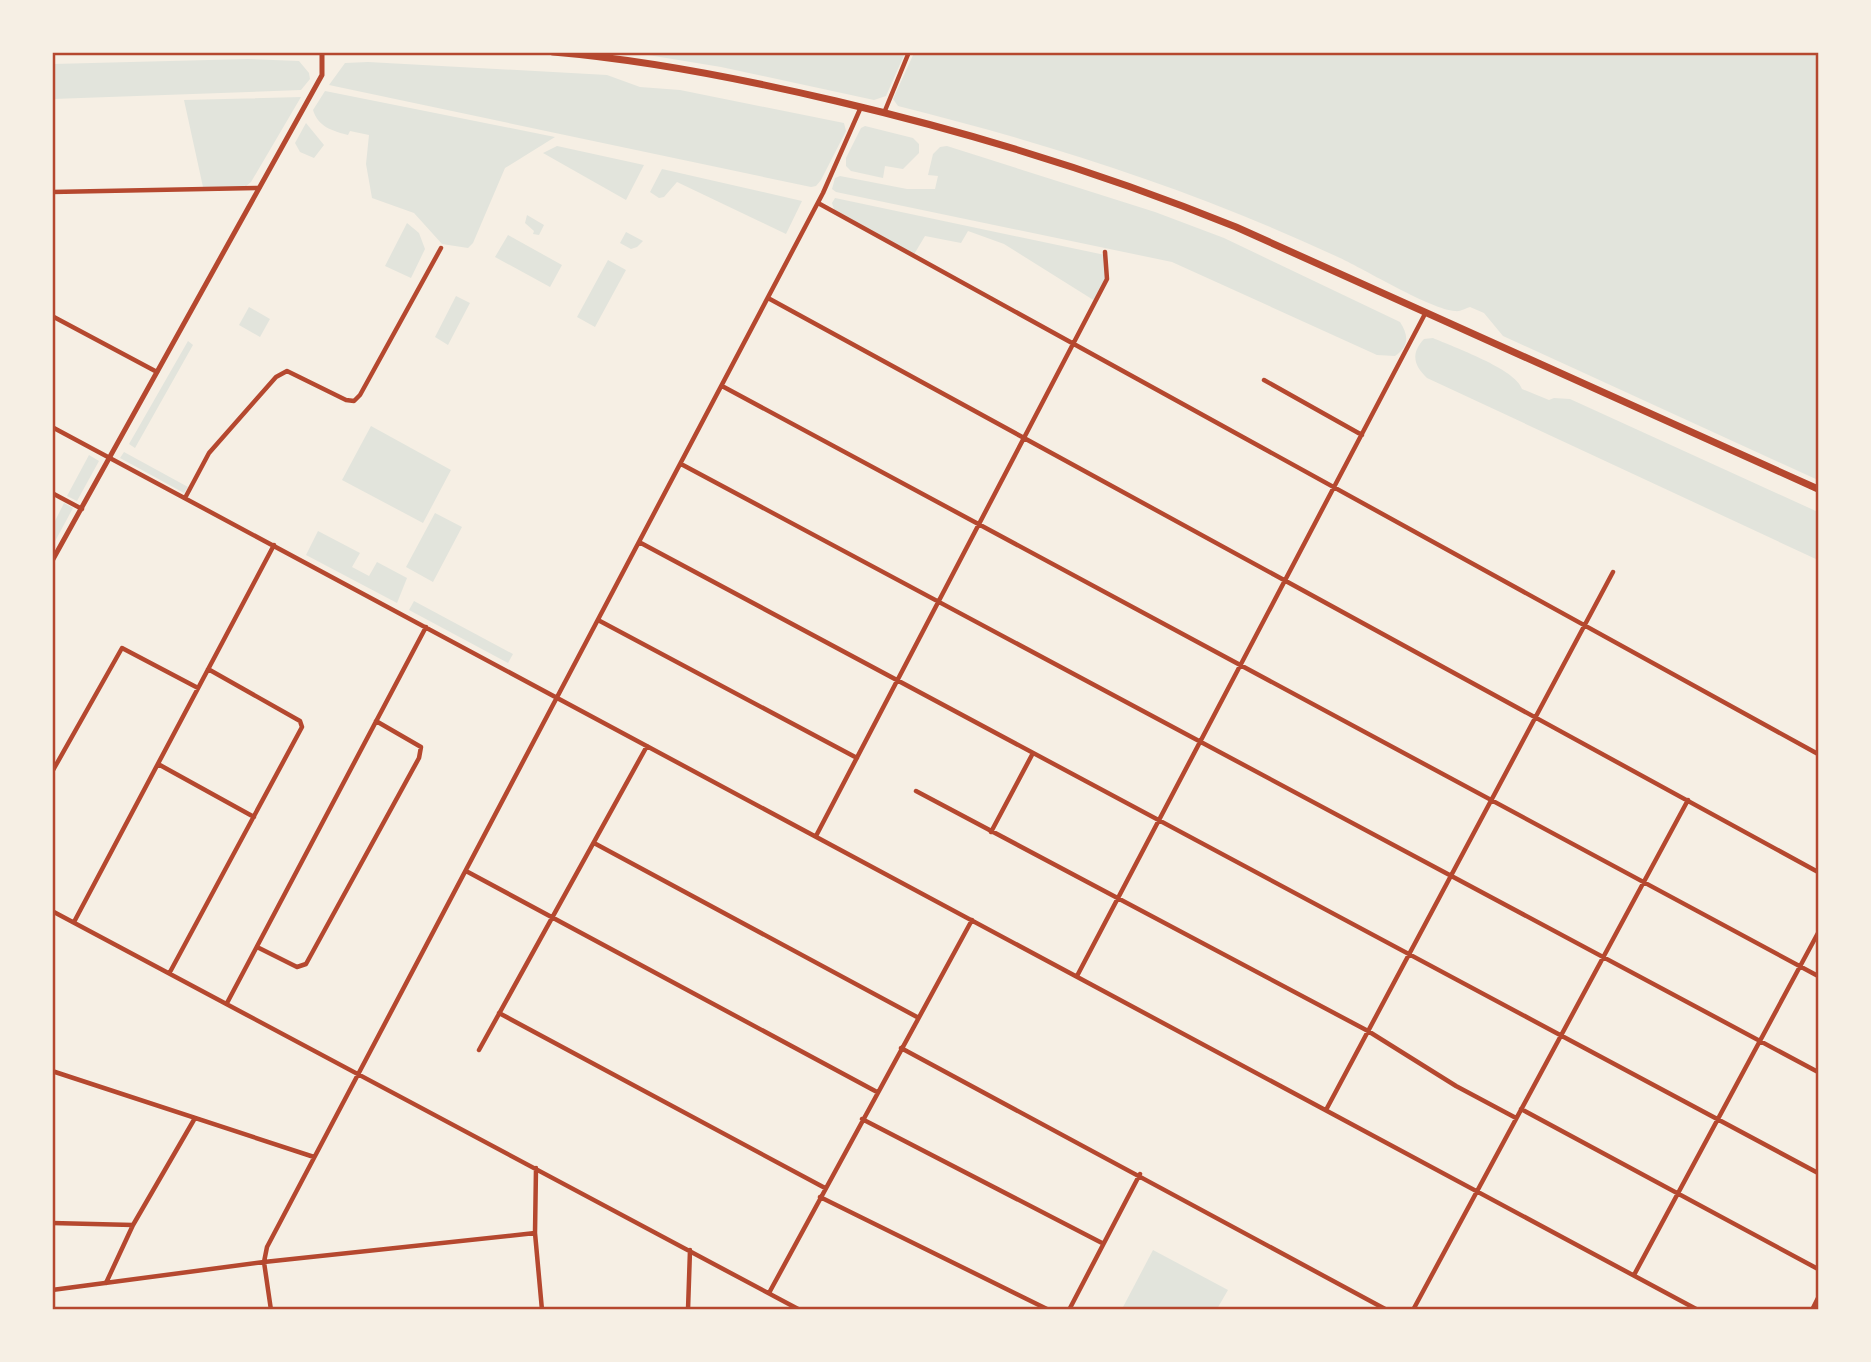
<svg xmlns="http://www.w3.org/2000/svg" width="1871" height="1362" font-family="Rubik,sans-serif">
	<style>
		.green { fill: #e2e4dc }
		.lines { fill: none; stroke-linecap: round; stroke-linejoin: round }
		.minor { stroke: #b5482f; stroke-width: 4.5 }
		.tertiary { stroke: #b5482f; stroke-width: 5 }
		.primary { stroke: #b5482f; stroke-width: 7 }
		.neatline { fill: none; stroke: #b5482f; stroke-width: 2.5 }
	</style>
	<rect width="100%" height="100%" fill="#f6efe4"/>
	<path class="green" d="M636,53L905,52V53L886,96L874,100L721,67Z
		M914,53H1818V480L1503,336L1484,313L1470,307C1466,308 1460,312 1455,311C1432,310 1364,269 1340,258C1197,191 1050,144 898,106L893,99Z
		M248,59L299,61L309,73L310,79L301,90L53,99V64Z
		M368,62L607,75L640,87L680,90L844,123L846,131L821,180L816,186L811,187L329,85L345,63Z
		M325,91L555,137L505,168L473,243L468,248L442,244L414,213L372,198L366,164L369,135L350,131L348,135C333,131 318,127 313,110Z
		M301,97L251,182L245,187H203L184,100Z
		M306,123L324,145L314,158L300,152L295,143Z
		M865,126L913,138L919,144V153L903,169L885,166L883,178L851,171L846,166V158L861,128Z
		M557,146L644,165L626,200L543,153Z
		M947,146L1155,212L1224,238L1400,322C1409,336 1409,346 1395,356L1377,355L1172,262L836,192L832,189L835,178L840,176L907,189H935L938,176L928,175L933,154L940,147Z
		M662,169L802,201L786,234L677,182L664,197L659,198L650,192Z
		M835,198L1105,255L1107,279L1095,301L1004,244L968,231L961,243L925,236L913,256L835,213L832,203Z
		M527,215L544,225L539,235L533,234L534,231L525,223Z
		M407,223L419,233L425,249L411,278L385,266Z
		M626,232L643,241L637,247L631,249L620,243Z
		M508,235L562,265L550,287L495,257Z
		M608,260L626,270L595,327L577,317Z
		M456,296L470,303L448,345L435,337Z
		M249,307L270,319L260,337L239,325Z
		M1433,338C1453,347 1516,369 1522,389L1549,400L1554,398L1570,399L1818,512V560L1427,378C1413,365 1411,353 1424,339Z
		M188,341L193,345L135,448L129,444Z
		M371,426L451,470L423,523L342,480Z
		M124,452L188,487L184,493L120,458Z
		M89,455L99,461L77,501L67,496Z
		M64,503L73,508L53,545V525Z
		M435,513L462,527L433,582L406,567Z
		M318,531L360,553L352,567L369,576L377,562L407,578L397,603L306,555Z
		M414,601L513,654L508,663L409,610Z
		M1153,1250L1228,1290L1217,1309H1122Z"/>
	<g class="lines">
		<path class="minor" d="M884,113L909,52
			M52,192L259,188
			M818,203L1818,754
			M768,298L1818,872
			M52,316L157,372
			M1264,380L1362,435
			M722,386L1818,976
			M52,427L1698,1310
			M681,464L1818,1072
			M52,493L82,509
			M185,498L209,453L276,377L287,371L346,400L354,401L360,395L441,248
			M639,542L1818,1173
			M598,620L857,758
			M158,764L254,817
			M52,772L122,648L198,688
			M916,791L1368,1031L1456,1086L1516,1118
			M991,832L1033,753
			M816,836L1107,279L1105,252
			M594,843L917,1017
			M466,871L877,1092
			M52,911L800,1310
			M74,922L274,545
			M257,947L297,967L306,964L419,758L421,747L376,721
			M170,972L302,727L300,721L208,669
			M1077,976L1426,312
			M227,1003L426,627
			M499,1013L825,1188
			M901,1048L1387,1310
			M479,1050L647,746
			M52,1071L314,1157
			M1521,1109L1818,1269
			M1326,1110L1613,572
			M862,1119L1102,1243
			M536,1168L535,1233L542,1310
			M820,1197L1049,1310
			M52,1223L133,1225
			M1634,1275L1818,933
			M106,1283L133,1225L195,1118
			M52,1290L264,1262L535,1233
			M769,1293L972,920
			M271,1310L264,1262L267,1247L823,193L861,107
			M688,1310L690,1250
			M1069,1310L1140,1174
			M1413,1310L1688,800
			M1812,1310L1818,1298"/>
		<path class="tertiary" d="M52,561L322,75V52"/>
		<path class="primary" d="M553,52C648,60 743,79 836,101C972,133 1106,174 1236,227L1818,489"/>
	</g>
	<rect width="1871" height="1362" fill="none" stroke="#f6efe4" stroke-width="108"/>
	<rect x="54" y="54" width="1763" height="1254" class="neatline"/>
</svg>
